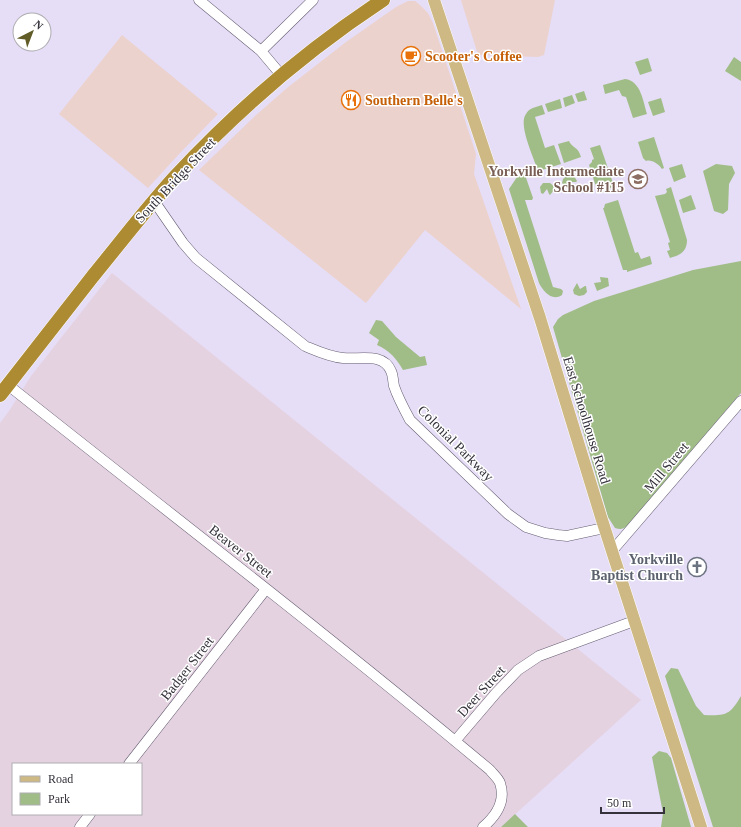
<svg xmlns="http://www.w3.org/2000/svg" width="741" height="827" font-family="'Times New Roman',serif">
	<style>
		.commercial { fill: #ecd2cd }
		.industrial { fill: #e5d2e1; fill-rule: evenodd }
		.green { fill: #a0bd88 }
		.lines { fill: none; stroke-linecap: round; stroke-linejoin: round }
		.minor-casing { stroke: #655d72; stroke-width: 11 }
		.major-casing { stroke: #fff; stroke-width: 13 }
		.highway-casing { stroke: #fff; stroke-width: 15 }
		.minor { stroke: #fff; stroke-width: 10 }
		.major { stroke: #ceb984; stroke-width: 12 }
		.highway { stroke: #ad8b32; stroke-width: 14 }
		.labels { text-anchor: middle; stroke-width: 3; stroke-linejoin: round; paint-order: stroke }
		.food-label { font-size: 14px; font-weight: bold; fill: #c56008; stroke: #fff; text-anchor: start }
		.education-label { font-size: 14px; font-weight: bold; fill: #785e54; stroke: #fff; text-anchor: end }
		.street-label { font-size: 14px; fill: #35323b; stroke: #fff }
		.worship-label { font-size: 14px; font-weight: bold; fill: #5b616d; stroke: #fff; text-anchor: end }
	</style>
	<rect width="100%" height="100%" fill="#e6ddf6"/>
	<path class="commercial" d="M461,0H555L544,55L538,57L478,55Z
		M408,1H415L420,5L428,13L433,23L476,154L474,174L521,309L425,230L366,303L199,170L255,116L287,88L346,42L396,7Z
		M122,35L218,114L180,153L148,188L59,114Z"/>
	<path class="industrial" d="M112,273L641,700L501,827H0V423L9,411L31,376ZM13,764H141V814H13Z"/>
	<path class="green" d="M734,57L741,62V81L725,71Z
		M648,58L652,71L640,75L635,62Z
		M625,79C641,81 643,101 647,114L633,118L626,97L622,96L619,90L605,94L603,85Z
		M584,91L587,100L578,102L575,94Z
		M572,95L575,103L565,107L563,98Z
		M661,98L665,112L653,116L648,102Z
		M560,99L562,108L548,112L545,104Z
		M542,105L545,114L535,117L545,148L554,145L561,164L542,170L541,168H537C533,156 518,124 526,114C529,108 536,107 542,105Z
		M654,137L664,168L662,169C659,164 651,159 646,161L643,158L638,142Z
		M569,141C573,149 578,146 581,157L564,163L558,144Z
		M600,145L614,186L610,188V190L606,191L605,190L607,189L606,185L604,186L603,184L600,185L599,189L597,190L589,165L592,162V160L594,159L590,148Z
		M682,164L686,177L674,182L669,168Z
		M716,164L732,166L735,173L729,184L728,210L723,214L714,211L703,171Z
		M521,171H523L524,172L533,198L532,200H525L553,287L561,289L563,291L562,295C552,302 543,291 539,283L509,189Z
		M568,175L574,176L577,181L576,182H569L571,187L570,188L565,186L562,183L563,179Z
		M543,183H550L554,186V190L550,195L549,194L547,189L543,194L541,193L540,187Z
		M671,187L687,240C687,252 680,255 670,258L667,251L670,250L668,243L670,242L655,196L665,194L667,192L666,189Z
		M691,195L696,209L683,213L679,200Z
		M618,200L635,253L638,252L641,259L650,256L652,264L627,272V270H623L603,208H604L605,204Z
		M741,261V393L632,520C626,527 624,531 615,528L608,517L553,327L558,319L563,315L594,301L693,270Z
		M600,277L608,278L609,286L597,291L594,283L601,282Z
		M577,283L580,289L585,286H586L587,292L584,295L579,296L574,294L573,290Z
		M376,320L382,321L396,337L420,357L425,356L427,365L403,370C396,358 390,351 377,345L379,340L369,333Z
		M671,668L678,669L696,706L704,715C726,716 730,715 741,696V827H713L665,676Z
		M659,751L667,753L671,758L691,827H661L663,813L652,757Z
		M515,814L528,827H501Z"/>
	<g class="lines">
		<defs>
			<path id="minor" d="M199,0L261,51L282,76
				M261,51L313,0
				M154,201L183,243L196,258L305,346C317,351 330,357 343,358C359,360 383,352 391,371C393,375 393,381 394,386C398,398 404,409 410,420L508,514L526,527L545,533L558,535L567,536L604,528
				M8,385C169,513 332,638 490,770C493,774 498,778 500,783C506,801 496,816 483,827
				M612,551L741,401
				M455,741L496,693L518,670L539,656L634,621
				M129,764L266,589
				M80,827L90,814"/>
			<path id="major" d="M434,0L540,318L601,517L701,827"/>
			<path id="highway" d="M0,395C31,355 62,316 93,276C120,243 146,209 174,178C236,111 307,50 383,0"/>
		</defs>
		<use href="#minor" class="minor-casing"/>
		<use href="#major" class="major-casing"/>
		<use href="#highway" class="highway-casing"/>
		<use href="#minor" class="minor"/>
		<use href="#major" class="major"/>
		<use href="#highway" class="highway"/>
	</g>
	<defs>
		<symbol id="cafe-ring" viewBox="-11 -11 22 22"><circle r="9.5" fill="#fff" stroke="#e8710a" stroke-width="1.5"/><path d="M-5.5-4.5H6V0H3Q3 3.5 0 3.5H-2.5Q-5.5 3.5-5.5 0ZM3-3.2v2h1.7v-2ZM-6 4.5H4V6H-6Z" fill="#e8710a"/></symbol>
		<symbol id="restaurant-ring" viewBox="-11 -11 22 22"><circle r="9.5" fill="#fff" stroke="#e8710a" stroke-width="1.5"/><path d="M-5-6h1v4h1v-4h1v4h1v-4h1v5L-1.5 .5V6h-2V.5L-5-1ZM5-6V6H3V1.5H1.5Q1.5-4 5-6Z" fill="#e8710a"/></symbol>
		<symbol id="school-ring" viewBox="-11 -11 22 22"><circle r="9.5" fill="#fff" stroke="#8d6e63" stroke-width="1.5"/><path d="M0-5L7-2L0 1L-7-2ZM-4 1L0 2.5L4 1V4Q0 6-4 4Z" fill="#8d6e63"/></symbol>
		<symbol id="church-ring" viewBox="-11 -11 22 22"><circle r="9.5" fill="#fff" stroke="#6b7280" stroke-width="1.5"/><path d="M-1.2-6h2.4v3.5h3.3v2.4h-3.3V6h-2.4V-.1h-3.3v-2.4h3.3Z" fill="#6b7280"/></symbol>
	</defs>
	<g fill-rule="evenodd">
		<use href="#cafe-ring" x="400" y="45" width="22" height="22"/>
		<use href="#restaurant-ring" x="340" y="89" width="22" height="22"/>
		<use href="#school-ring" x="627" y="168" width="22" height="22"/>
		<use href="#church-ring" x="686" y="556" width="22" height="22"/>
	</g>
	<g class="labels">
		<g class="food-label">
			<text x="425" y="61">Scooter's Coffee</text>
			<text x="365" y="105">Southern Belle's</text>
		</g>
		<g class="education-label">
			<text x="624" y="176">Yorkville Intermediate<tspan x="624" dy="16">School #115</tspan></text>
		</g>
		<g class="street-label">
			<text transform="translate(175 180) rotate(-47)" y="5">South Bridge Street</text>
			<text transform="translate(587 420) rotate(73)" y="5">East Schoolhouse Road</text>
			<text transform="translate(456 443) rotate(45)" y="5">Colonial Parkway</text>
			<text transform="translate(666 467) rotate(-50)" y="5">Mill Street</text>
			<text transform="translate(241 551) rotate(38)" y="5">Beaver Street</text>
			<text transform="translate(187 668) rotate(-52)" y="5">Badger Street</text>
			<text transform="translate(481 691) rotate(-48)" y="5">Deer Street</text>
		</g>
		<g class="worship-label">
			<text x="683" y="564">Yorkville<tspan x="683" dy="16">Baptist Church</tspan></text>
		</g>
	</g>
	<rect x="12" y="763" width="130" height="52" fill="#ffffff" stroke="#aeadb1"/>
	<rect x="20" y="776" width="20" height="6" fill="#ceb984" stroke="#aeadb1"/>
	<text x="48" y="783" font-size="12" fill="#35323b">Road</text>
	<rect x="20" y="793" width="20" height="12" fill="#a0bd88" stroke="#aeadb1"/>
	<text x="48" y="803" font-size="12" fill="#35323b">Park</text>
	<g transform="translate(32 32) rotate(42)"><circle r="19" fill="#ffffff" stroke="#aeadb1"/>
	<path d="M0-3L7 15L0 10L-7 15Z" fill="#605b27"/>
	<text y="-6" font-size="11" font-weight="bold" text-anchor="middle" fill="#35323b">N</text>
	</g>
	<path d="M601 807v6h63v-6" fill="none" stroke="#35323b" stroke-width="2"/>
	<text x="607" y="807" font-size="12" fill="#35323b" stroke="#ffffff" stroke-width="3" paint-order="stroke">50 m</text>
</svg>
